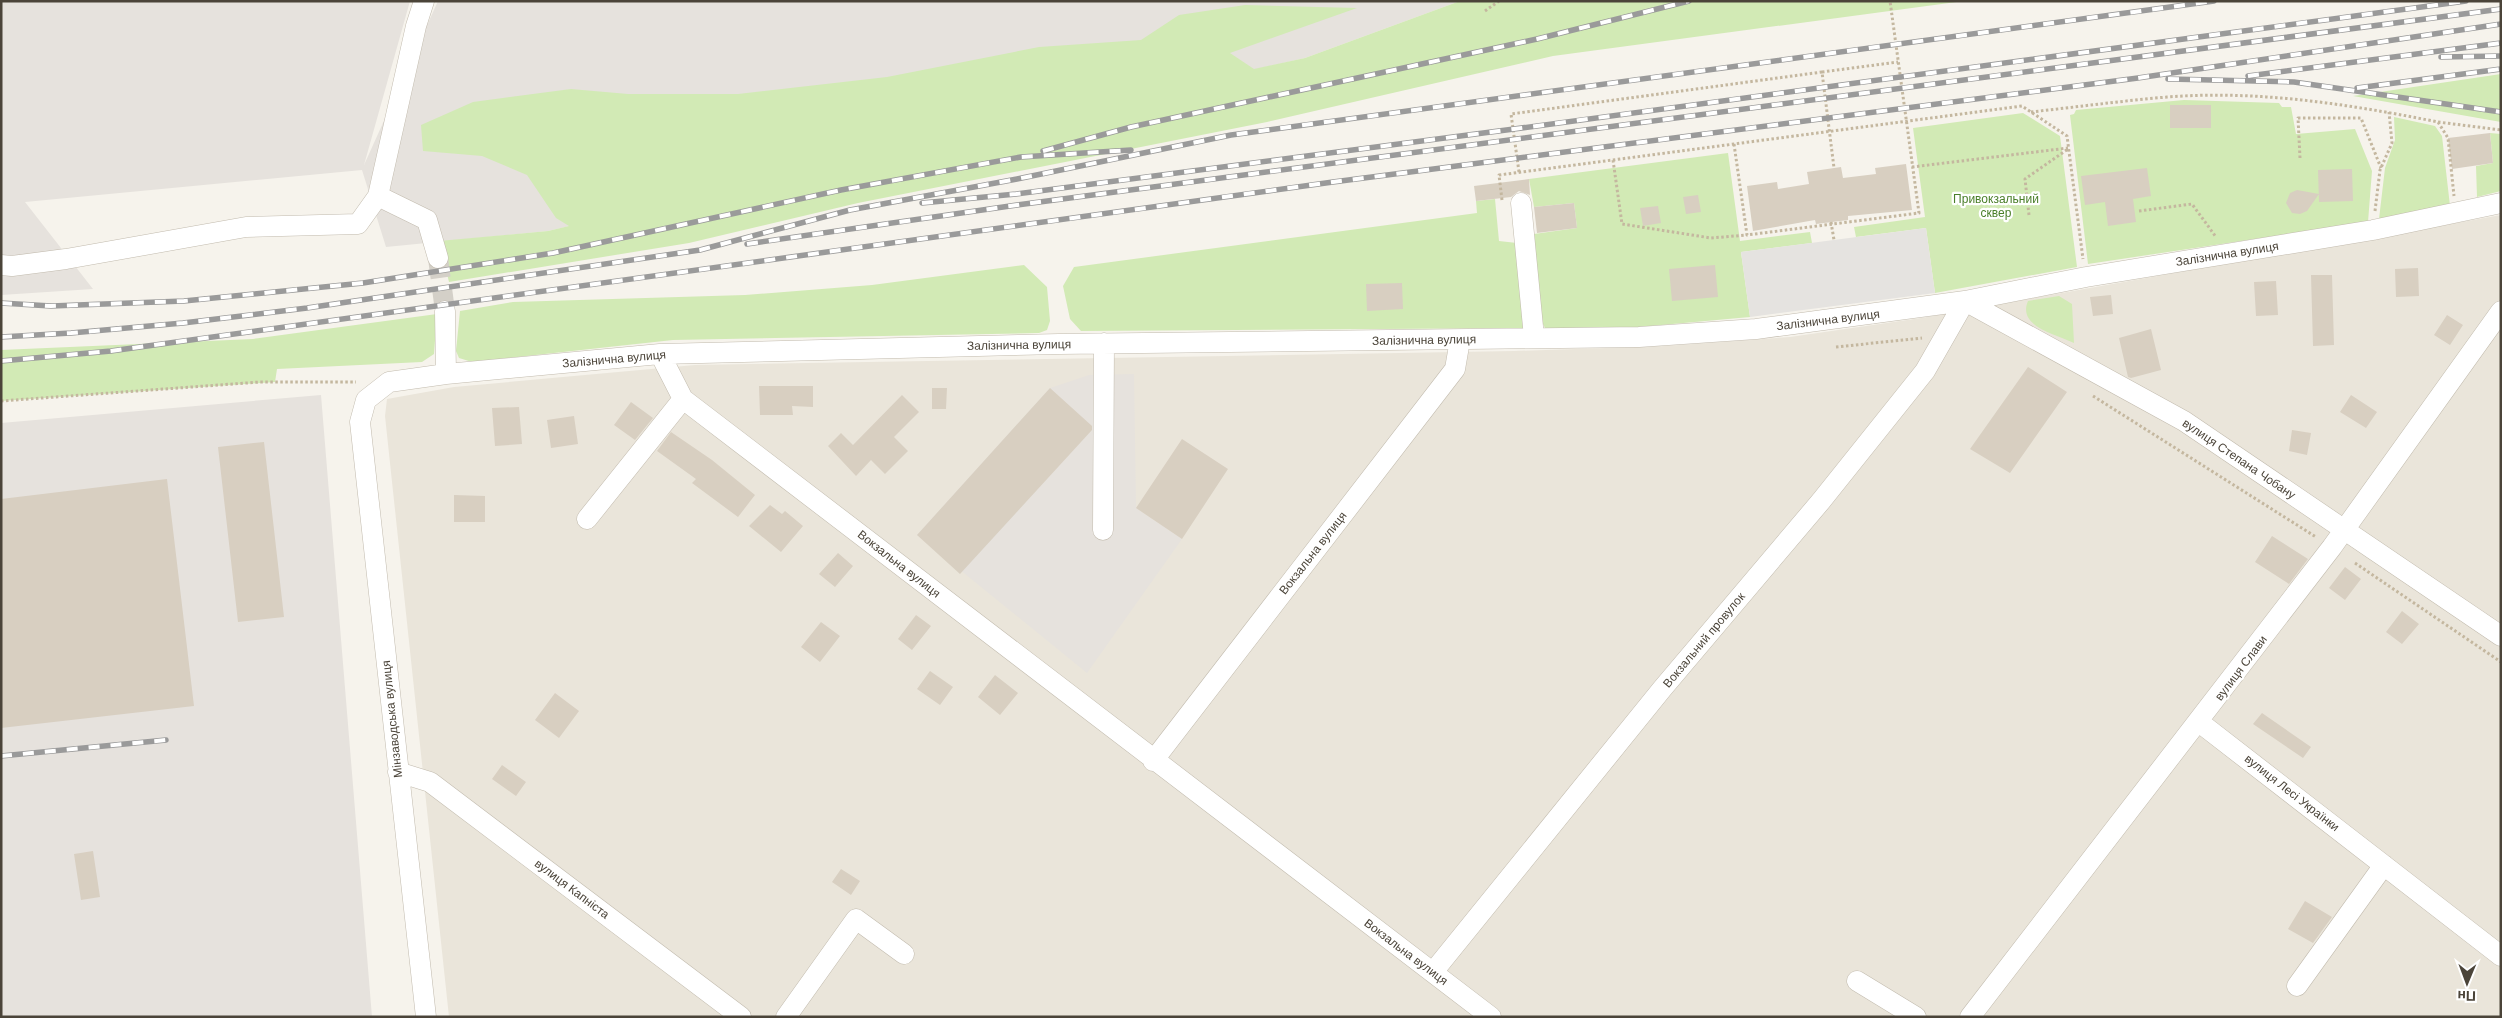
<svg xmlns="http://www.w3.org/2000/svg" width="2502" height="1018" font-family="Helvetica,sans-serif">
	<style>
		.residential { fill: #eae5da }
		.industrial { fill: #e6e2dd }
		.green { fill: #d2eab5 }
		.parking { fill: #e5e3e0 }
		.building { fill: #d8cfc1 }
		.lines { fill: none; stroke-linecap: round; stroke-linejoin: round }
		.minor-tunnel { stroke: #d4d0c8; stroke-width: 20; stroke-dasharray: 20 10; stroke-linecap: butt }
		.minor-casing { stroke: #c2bbae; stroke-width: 21 }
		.path { stroke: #c4b79f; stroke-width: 3; stroke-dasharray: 2.5 2.5; stroke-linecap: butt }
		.minor { stroke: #fff; stroke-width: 20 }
		.rail-casing { stroke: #9a9a9a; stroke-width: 5.5 }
		.rail { stroke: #fff; stroke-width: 4; stroke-dasharray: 11; stroke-linecap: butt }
		.labels { text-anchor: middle; stroke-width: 4.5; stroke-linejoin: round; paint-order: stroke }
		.park-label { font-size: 12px; fill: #4a7f2a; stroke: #fff }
		.street-label { font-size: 12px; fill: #4b4439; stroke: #fff }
	</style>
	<rect width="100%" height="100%" fill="#f6f3ec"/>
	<path class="residential" d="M2501,215V1017H449L385,416L387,399L454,387L695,365L1514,351L1664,346L1790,337L1921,318Z"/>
	<path class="industrial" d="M1,1H410L364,165L438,1H1460L1305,58L548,231L386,247L362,170L25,202L93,289L1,295Z
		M1134,374L1136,508L1182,539L1087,673L917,535L1050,388L1089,375Z
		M321,395L372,1017H1V423Z"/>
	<path class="green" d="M1460,1H1964L1553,56L1267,122L858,203L689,243L449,282L439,241L548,231L569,226L556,218L527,175L482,156L423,151L421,125L473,102L571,89L628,94H738L887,77L1039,47L1141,40L1179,15L1245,5L1357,8L1230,53L1254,69L1305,58Z
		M2501,74V122L2353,96Z
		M2184,100L2279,103L2282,107H2291L2296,134L2355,129L2372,171L2368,222L2088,264L2070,115L2074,114L2076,110Z
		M2023,113L2060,136L2077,267L1935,293L1926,228L1856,237L1854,227L1925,217L1913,128Z
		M2394,117L2435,126L2442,136L2450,206L2379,219L2385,168L2395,140Z
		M2490,133L2501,134V191L2477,197L2476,166L2493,163Z
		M1728,153L1740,241L1810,232L1812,243L1741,252L1750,317L1606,330L1545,328L1541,320L1534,234L1577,228L1574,203L1534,207L1529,179Z
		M1495,199L1499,241L1517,243L1526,328L1081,331L1070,319L1063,286L1074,267L1477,213L1476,201Z
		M1024,265L1047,287L1050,321L1047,330L1039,333L673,340L472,362L459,358L456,351L460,311L513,302L745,295L872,285Z
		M2059,296L2072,304L2074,343C2056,334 2017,327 2028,301Z
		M437,314L434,354L422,362L277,369L275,382L1,401V350L253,339Z"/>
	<path class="parking" d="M1926,228L1935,293L1750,317L1741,252Z"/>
	<path class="building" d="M2170,105H2211V128H2170Z
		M2490,133L2493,163L2452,169L2448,138Z
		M1906,164L1912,210L1848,216V220L1816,224L1815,220L1753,231L1747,186L1777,182L1778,189L1809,184L1807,172L1841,167L1843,178L1876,174L1875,168Z
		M2147,168L2151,196L2133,199L2136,222L2108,226L2105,202L2085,205L2081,176Z
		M2352,169L2353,201L2319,202L2318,170Z
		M1529,179L1530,195L1519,191L1511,197L1476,201L1474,186Z
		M2297,190L2319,194L2307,211L2300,214L2292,213L2286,203L2290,193Z
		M1698,195L1701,212L1686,214L1683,197Z
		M1574,203L1577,228L1537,233L1534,207Z
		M1658,206L1661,223L1643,226L1640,208Z
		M1715,265L1718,297L1672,301L1669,269Z
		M2418,268L2419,296L2396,297L2395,269Z
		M2311,275H2332L2334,345L2313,346Z
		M2276,281L2278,315L2256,316L2254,282Z
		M1402,283L1403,309L1367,311L1366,284Z
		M2111,295L2113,314L2093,316L2090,297Z
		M2447,315L2463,325L2450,345L2434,335Z
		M2151,329L2161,370L2131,378L2128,377L2119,338Z
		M2028,367L2067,392L2010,473L1970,449Z
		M759,386H813V407L792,406L793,415H760Z
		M932,388H947L946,409H932Z
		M1050,388L1092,426V430L960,574L917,535Z
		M902,395L919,412L894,437L908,451L885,474L871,460L856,476L828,446L841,433L853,445Z
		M2351,395L2377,412L2366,428L2340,412Z
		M631,402L653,418L635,440L614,425Z
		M519,407L522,444L495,446L492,408Z
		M574,416L578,444L551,448L547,420Z
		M2292,430L2311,433L2307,455L2289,451Z
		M671,432L712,460L755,495L738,517L692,483L696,479L657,451Z
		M1182,439L1228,469L1182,539L1136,508Z
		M264,442L284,617L238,622L218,447Z
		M167,479L194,706L1,728V499Z
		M454,495L485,496V522H454Z
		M770,505L782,514L785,511L803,526L781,552L749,526Z
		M2272,536L2308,559L2289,584L2255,562Z
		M838,553L853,566L835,587L819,574Z
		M2345,567L2361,579L2345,600L2329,588Z
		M2402,611L2419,624L2402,644L2386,632Z
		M916,615L931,626L912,650L898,639Z
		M821,622L840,636L820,662L801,647Z
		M930,671L953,687L940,705L917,689Z
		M995,675L1018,693L1000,715L978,697Z
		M555,693L579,711L559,738L535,720Z
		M2262,713L2311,747L2303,758L2253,724Z
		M502,765L526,782L516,796L492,779Z
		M93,851L100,897L81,900L74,854Z
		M841,869L860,881L851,895L832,882Z
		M2305,901L2332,917L2313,943L2288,929Z"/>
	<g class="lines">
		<path class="minor-tunnel" d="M438,258L445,311"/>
		<defs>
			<path id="minor" d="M424,1L416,26L378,196L427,220L438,258
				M1521,203L1534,337
				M1,265L12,266L66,259L246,227L358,224L378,196
				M445,311L446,374
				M660,354L683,399L1491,1017
				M587,519L683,399
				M1103,530L1104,343
				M2199,722L2501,956
				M1153,761L1455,369L1460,340
				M398,772L430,782L741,1017
				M1433,972L1662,689L1821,501L1925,371L1965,301L2184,421L2501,636
				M1857,981L1916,1017
				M2297,986L2384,865
				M426,1017L360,422L366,400L389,382L446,374L660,354L1059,344L1639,337L1756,329L1965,301L2086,277L2373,230L2501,203
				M786,1017L856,919L904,954
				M1970,1017L2332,547L2501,311"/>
		</defs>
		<use href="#minor" class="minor-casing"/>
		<path class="path" d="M1485,11L1499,1
			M1822,72L1898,62
			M2031,112C2076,107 2121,101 2167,97C2258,90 2348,104 2438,122L2448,138L2454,196
			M2438,122L2501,130
			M1734,144L1747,235L1919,213L1890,1
			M2300,158L2298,118H2361L2381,168
			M1613,160L1622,224L1711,238L1747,235
			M1912,167L2068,148
			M1519,172L1511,114L1822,72L1834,168
			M1502,200L1499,175L2022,106L2067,136L2083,259
			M2139,211L2192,204L2216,237
			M2375,211L2380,170L2392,143L2389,112
			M2029,215L2025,179L2068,149
			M1831,222L1834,240
			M1836,347L1922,338
			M2093,396L2316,537
			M1,401L260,382H356
			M2355,563L2501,662"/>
		<use href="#minor" class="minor"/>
		<defs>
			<path id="rail" d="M2441,57L2501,56
				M2248,76L2501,43
				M2168,79L2294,82L2501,112
				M2357,88L2501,69
				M1043,151L1131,127L1537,39L1689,1
				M922,203L1016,194L1514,129L2466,1
				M747,244L1017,205L2501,9
				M1,303L51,306L184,301L363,283L553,253L841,190L1021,157L1131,150
				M1,337L71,333L183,323L307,308L700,250L850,210L1017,179L1231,135L2214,1
				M1,361L111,351L1333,182L2138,78L2501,24
				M1,756L166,740"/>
		</defs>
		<use href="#rail" class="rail-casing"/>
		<use href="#rail" class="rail"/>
	</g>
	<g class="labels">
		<g class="park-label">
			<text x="1996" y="203">Привокзальний<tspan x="1996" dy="14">сквер</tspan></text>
		</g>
		<g class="street-label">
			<text transform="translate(2227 254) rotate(-9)" y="4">Залізнична вулиця</text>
			<text transform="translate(1828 320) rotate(-7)" y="4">Залізнична вулиця</text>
			<text transform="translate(1424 340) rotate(-1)" y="4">Залізнична вулиця</text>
			<text transform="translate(1019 345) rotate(-1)" y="4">Залізнична вулиця</text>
			<text transform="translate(614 359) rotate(-5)" y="4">Залізнична вулиця</text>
			<text transform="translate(2239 459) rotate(34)" y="4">вулиця Степана Чобану</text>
			<text transform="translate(1313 553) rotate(-52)" y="4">Вокзальна вулиця</text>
			<text transform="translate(899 564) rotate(38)" y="4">Вокзальна вулиця</text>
			<text transform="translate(1704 640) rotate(-50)" y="4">Вокзальний провулок</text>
			<text transform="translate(2241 668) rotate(-53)" y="4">вулиця Слави</text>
			<text transform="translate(392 719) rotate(-96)" y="4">Мінзаводська вулиця</text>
			<text transform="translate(2292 793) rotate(38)" y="4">вулиця Лесі Українки</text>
			<text transform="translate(572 889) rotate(37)" y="4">вулиця Капніста</text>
			<text transform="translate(1406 952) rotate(37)" y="4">Вокзальна вулиця</text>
		</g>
	</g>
	<rect width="2502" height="1018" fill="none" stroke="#4b4439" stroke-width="5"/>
	<g transform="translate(2467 983) rotate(181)" stroke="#ffffff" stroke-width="4" paint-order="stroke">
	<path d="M0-4L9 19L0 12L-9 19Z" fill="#4b4439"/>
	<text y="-8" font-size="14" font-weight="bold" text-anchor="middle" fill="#4b4439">Пн</text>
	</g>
</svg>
